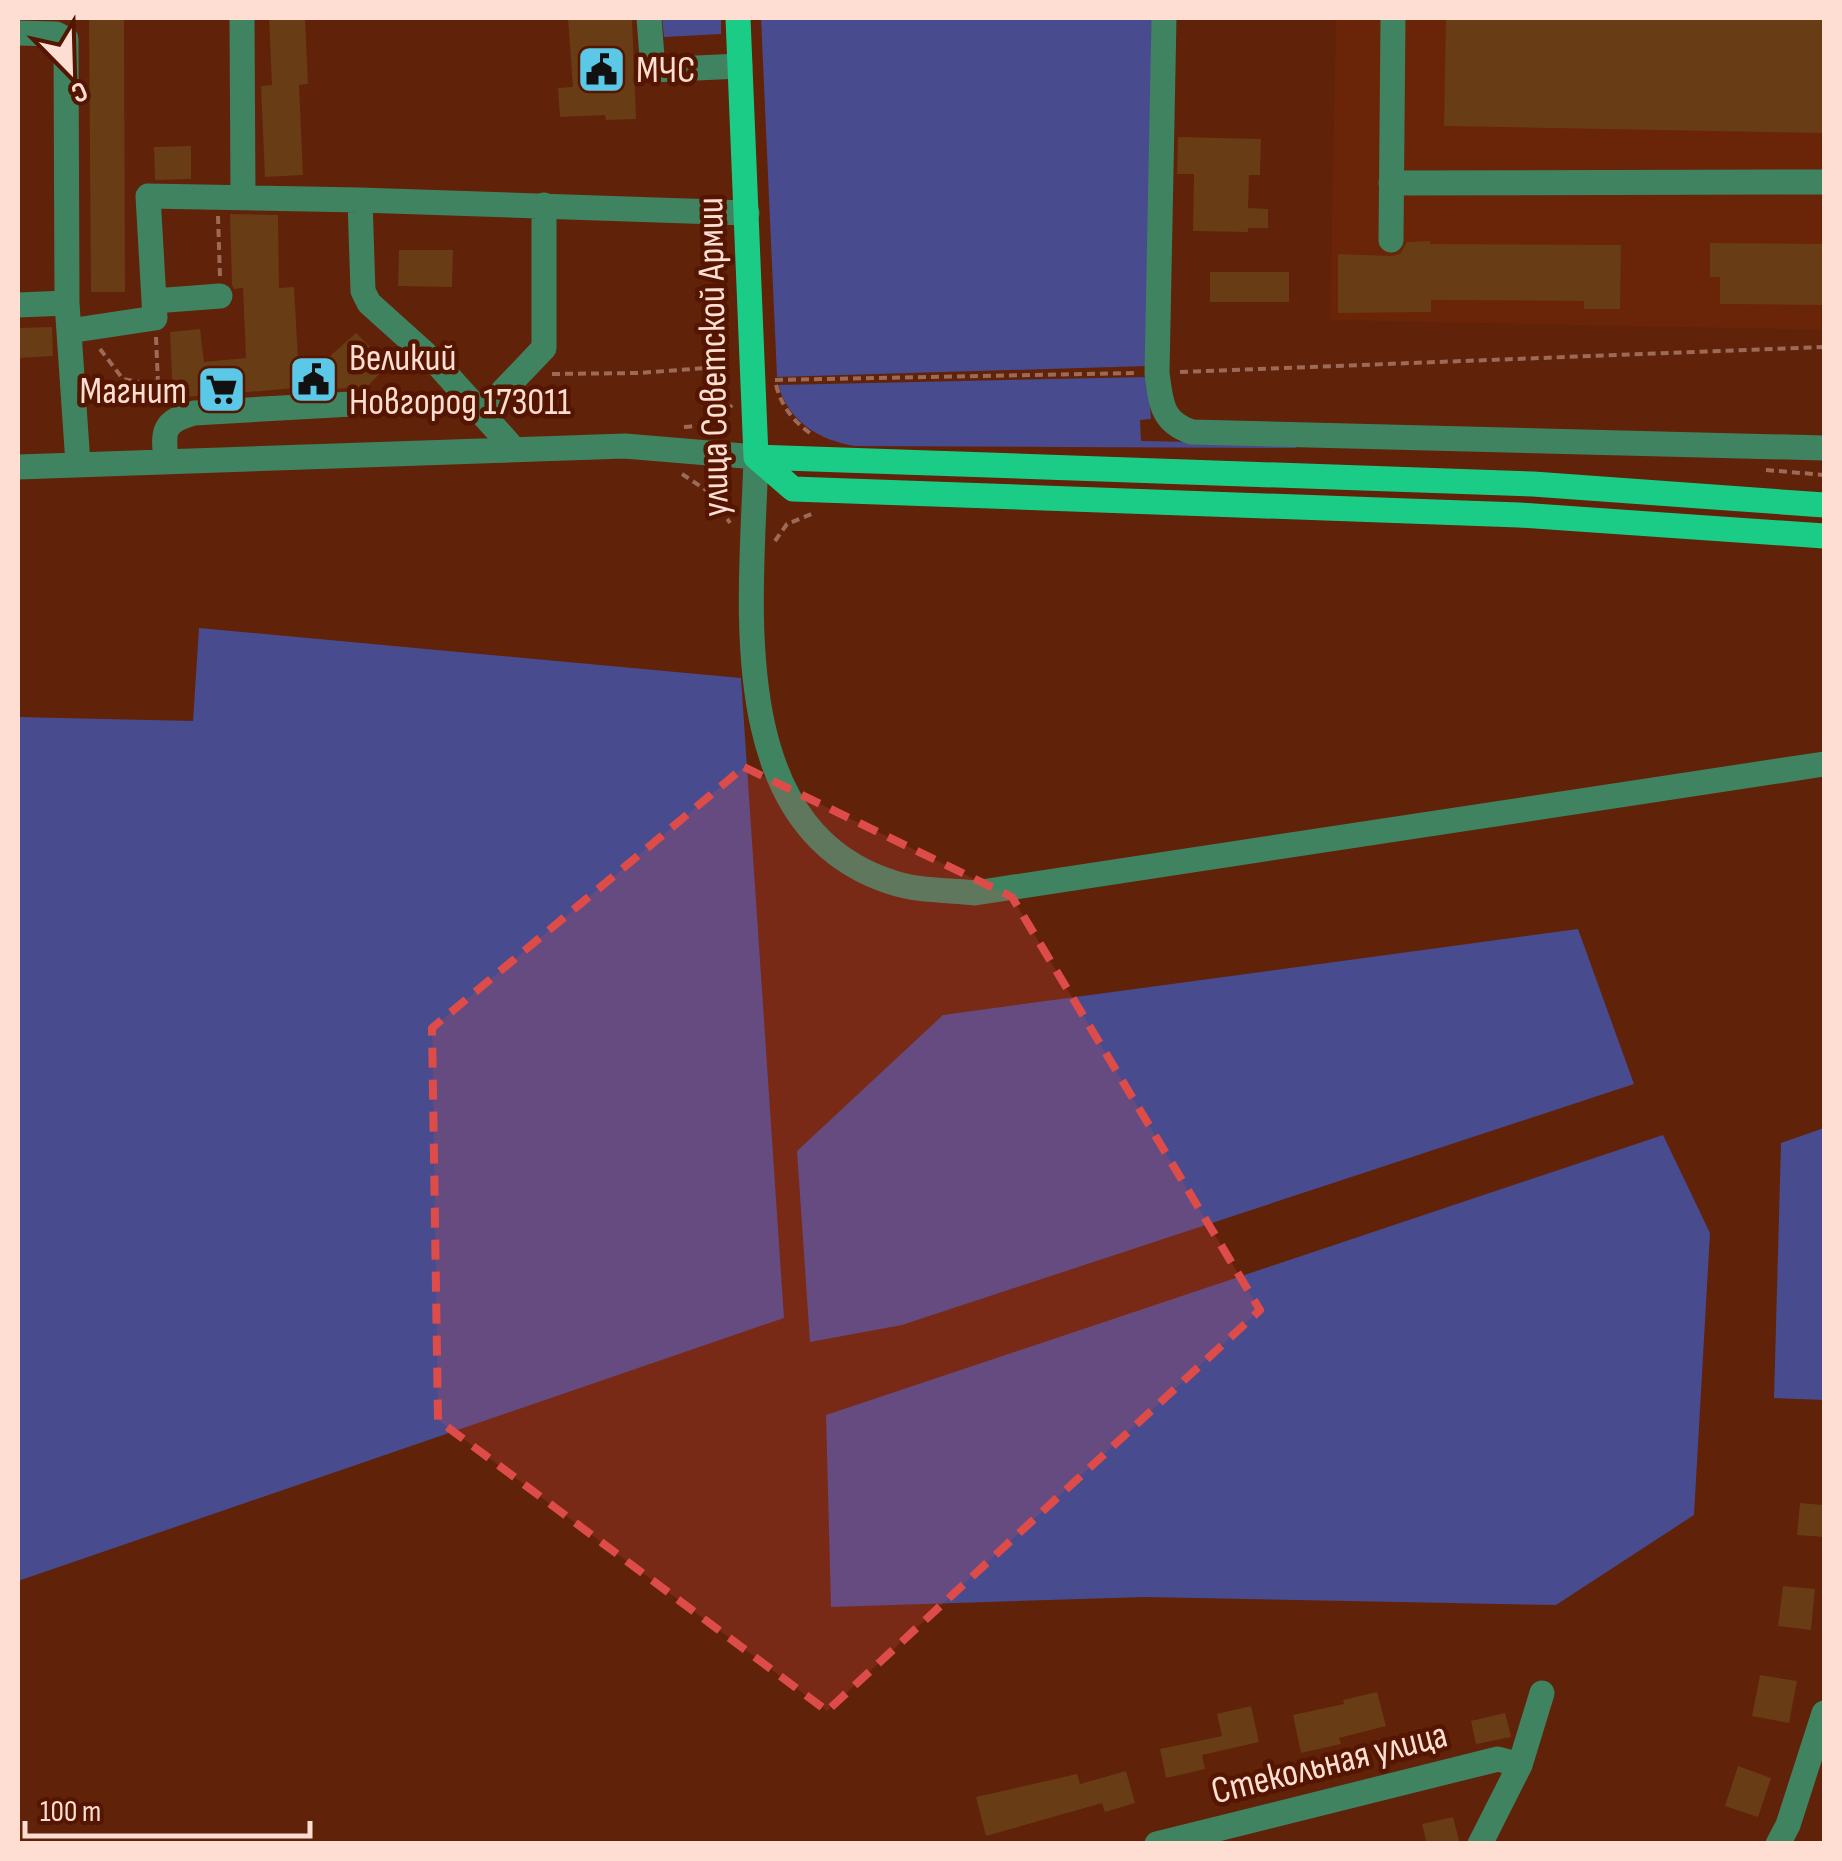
<svg xmlns="http://www.w3.org/2000/svg" width="1842" height="1861" font-family="'Sofia Sans Condensed',sans-serif">
	<style>
		.built { fill: #6a2407 }
		.green { fill: #484b8d }
		.building { fill: #683c14 }
		.lines { fill: none; stroke-linecap: round; stroke-linejoin: round }
		.path { stroke: #9d6a57; stroke-width: 4; stroke-dasharray: 8 5; stroke-linecap: butt }
		.minor { stroke: #408361; stroke-width: 25 }
		.major { stroke: #1bcc87; stroke-width: 25 }
		.marked { fill: #de4c4a; fill-opacity: 0.2; stroke: #de4c4a; stroke-width: 8; stroke-dasharray: 20 12; stroke-linejoin: round }
		.labels { text-anchor: middle; stroke-width: 9; stroke-linejoin: round; paint-order: stroke }
		.poi-label { font-size: 38px; fill: #feded3; stroke: #541600; text-anchor: start }
		.street-label { font-size: 38px; fill: #feded3; stroke: #541600 }
	</style>
	<rect width="100%" height="100%" fill="#602209"/>
	<path class="built" d="M1336,18H1824V330L1330,320Z"/>
	<path class="green" d="M662,18H721V34L664,37Z
		M761,18H1152L1147,366L777,377Z
		M1148,377L1151,419L1140,420L1141,441L1295,444L1296,448L855,446C819,440 789,422 778,385Z
		M199,628L741,678L784,1318L18,1581V717L193,721Z
		M1578,929L1634,1084L902,1325L810,1342L797,1151L943,1015Z
		M1824,1128V1400L1774,1398L1781,1143Z
		M1663,1135L1710,1233L1694,1515L1556,1605L1145,1597L831,1607L826,1415Z"/>
	<path class="building" d="M89,18H124L125,292H91Z
		M269,18H305L308,84L299,85L303,175L265,177L261,86L272,85Z
		M568,18H632L636,119L606,120L605,115L560,117L558,88L573,87Z
		M1446,18H1824V133L1444,126Z
		M1178,137L1261,139L1260,175H1249L1248,208L1268,209V228H1248V232L1193,231L1194,174H1177Z
		M191,146V179L155,180L154,147Z
		M230,214L278,215L279,288L294,287L298,359L330,356L356,333L388,365L362,392L352,388L309,390V387L173,398L170,332L200,329L204,362L246,358L243,288L234,289L232,285Z
		M1430,241V244L1621,245L1620,309H1584V301L1431,300V312L1338,313V254L1392,256L1400,254L1407,242Z
		M1710,243L1824,244V305L1720,304V277H1710Z
		M399,250H453L452,287L398,286Z
		M1210,272H1289V302H1210Z
		M52,327L53,356L18,358V328Z
		M1800,1503L1824,1505V1537L1797,1535Z
		M1783,1586L1815,1589L1811,1630L1778,1626Z
		M1760,1675L1797,1681L1789,1723L1752,1716Z
		M1377,1692L1386,1726L1339,1738L1341,1744L1301,1753L1293,1715L1344,1704L1343,1700Z
		M1251,1706L1259,1742L1202,1755L1205,1769L1166,1778L1160,1749L1222,1736L1217,1714Z
		M1505,1713L1511,1737L1476,1744L1471,1721Z
		M1443,1731L1447,1749L1418,1756L1414,1737Z
		M1738,1766L1771,1778L1758,1817L1725,1806Z
		M1126,1771L1135,1803L1105,1812L1102,1803L986,1836L976,1797L1077,1774L1080,1784Z
		M1453,1817L1460,1844H1427L1422,1824Z"/>
	<g class="lines">
		<path class="path" d="M218,216L220,277
			M156,337L159,407
			M100,349L123,379L158,386
			M1180,372L1824,347
			M552,374L639,373L732,366
			M775,380L1135,373
			M776,385C782,408 795,423 814,436
			M371,406L441,398
			M684,427C704,426 718,421 732,405
			M1766,470L1824,475
			M682,474L709,492L730,523
			M775,541L787,524L814,513"/>
		<path class="minor" d="M242,18L243,196
			M649,18L653,70L740,66
			M1164,18L1157,373C1161,402 1161,422 1192,432L1824,448
			M18,33L56,34L66,39L67,303L78,464
			M1391,183L1824,182
			M360,200L363,291L369,303L439,366L513,448
			M1391,240L1393,18
			M154,301L220,296
			M18,305L67,303
			M69,331L155,318L148,196L360,200L747,213
			M482,413L544,348V205
			M166,461C163,431 162,422 194,413L352,404
			M18,467L625,446L756,457C752,597 721,827 891,882C916,891 948,890 975,893L1824,764
			M1157,1844L1498,1759L1520,1765
			M1480,1844L1520,1765L1542,1693
			M1778,1844L1788,1825L1824,1713"/>
		<path class="major" d="M738,18L756,457
			M756,457L793,489L1519,515L1824,536
			M756,457L1533,484L1824,505"/>
	</g>
	<path class="marked" d="M744,767L1012,897L1260,1310L827,1711L438,1420L432,1028Z"/>
	<defs>
		<symbol id="civic-square" viewBox="-11 -11 22 22"><rect x="-9" y="-9" width="18" height="18" rx="4" fill="#5bc8e7" stroke="#541600"/><path d="M-.6-6.5H3V-4.5H.6V-3L4-1V1h2V6H-6V1h2V-1L-.6-3ZM-1.2 2.5V6h2.4V2.5Z" fill="#111"/></symbol>
		<symbol id="supermarket-square" viewBox="-11 -11 22 22"><rect x="-9" y="-9" width="18" height="18" rx="4" fill="#5bc8e7" stroke="#541600"/><path d="M-6-5.5h2.5l.6 2H6L4.5 2H-2.5L-4.4-4H-6ZM-1.5 3.2a1.3 1.3 0 1 0 .1 0ZM3 3.2a1.3 1.3 0 1 0 .1 0Z" fill="#111"/></symbol>
	</defs>
	<g fill-rule="evenodd">
		<use href="#civic-square" x="574" y="42" width="55" height="55"/>
		<use href="#civic-square" x="286" y="352" width="55" height="55"/>
		<use href="#supermarket-square" x="194" y="362" width="55" height="55"/>
	</g>
	<g class="labels">
		<g class="poi-label">
			<text x="636" y="82">МЧС</text>
			<text x="349" y="370">Великий<tspan x="349" dy="44">Новгород 173011</tspan></text>
			<text x="187" y="403" text-anchor="end">Магнит</text>
		</g>
		<g class="street-label">
			<text transform="translate(712 357) rotate(-91)" y="13">улица Советской Армии</text>
			<text transform="translate(1329 1762) rotate(-14)" y="13">Стекольная улица</text>
		</g>
	</g>
	<rect width="1842" height="1861" fill="none" stroke="#feded3" stroke-width="40"/>
	<g transform="translate(70 70) rotate(157)" stroke="#541600" stroke-width="8" paint-order="stroke">
	<path d="M0-8L18 38L0 25L-18 38Z" fill="#feded3"/>
	<text y="-15" font-size="28" font-weight="bold" text-anchor="middle" fill="#feded3">С</text>
	</g>
	<path d="M25 1821v15h285v-15" fill="none" stroke="#feded3" stroke-width="5"/>
	<text x="40" y="1821" font-size="30" fill="#feded3" stroke="#541600" stroke-width="8" paint-order="stroke">100 m</text>
</svg>
